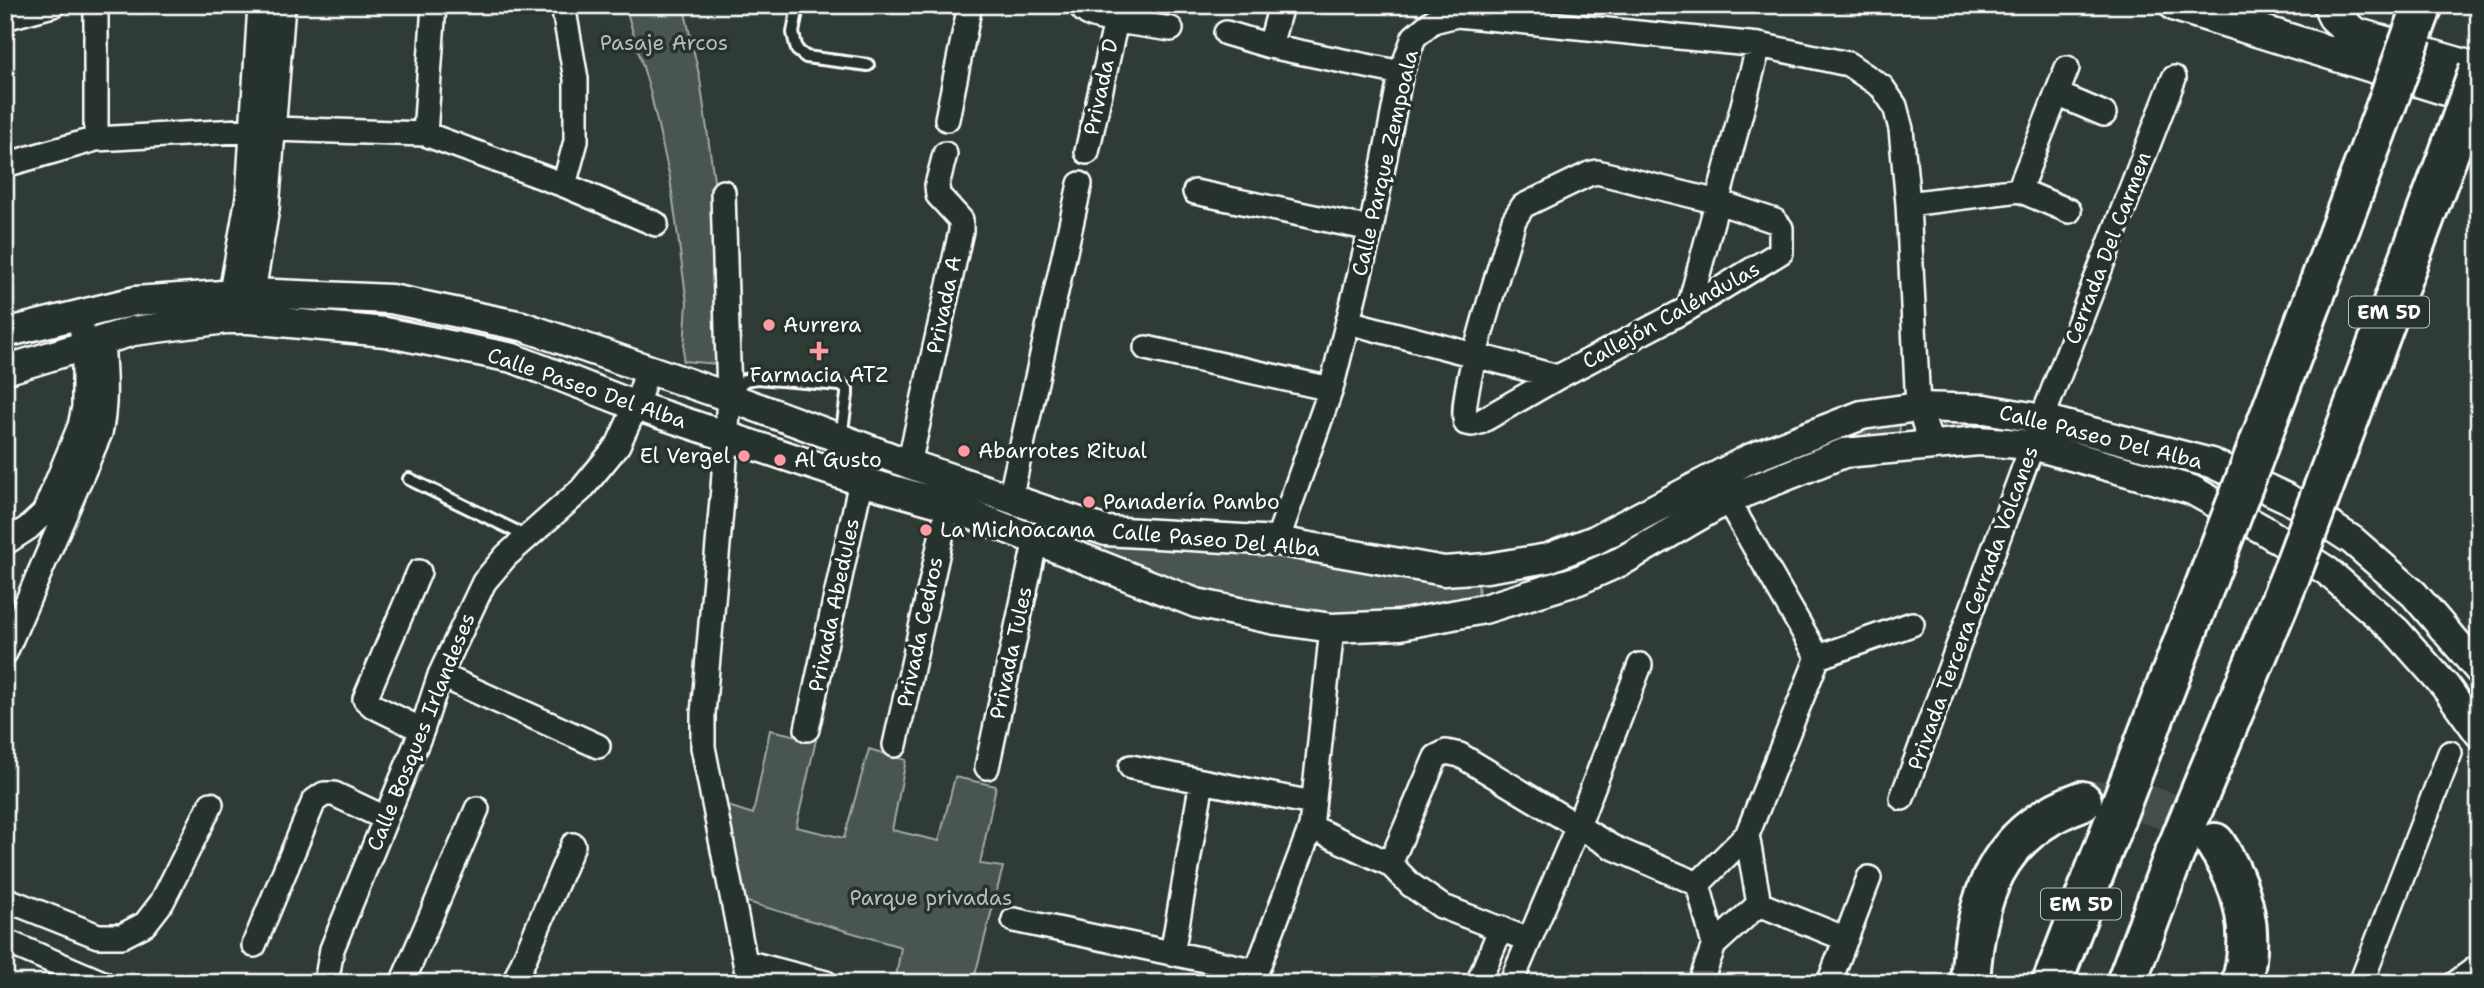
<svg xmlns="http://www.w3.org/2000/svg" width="2484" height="988" font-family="'Shantell Sans',sans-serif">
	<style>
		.green { fill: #4a544f; stroke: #a4aaa7; stroke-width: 2 }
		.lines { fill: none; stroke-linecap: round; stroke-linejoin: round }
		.motorway-tunnel { stroke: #444f49; stroke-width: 38; stroke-dasharray: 38 19; stroke-linecap: butt }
		.service-casing { stroke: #fff; stroke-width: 16 }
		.minor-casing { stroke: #fff; stroke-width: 28 }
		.tertiary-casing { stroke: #fff; stroke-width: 33 }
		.secondary-casing { stroke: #fff; stroke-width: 37 }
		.motorway-casing { stroke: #fff; stroke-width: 44 }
		.service { stroke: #26332d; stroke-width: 10 }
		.minor { stroke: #26332d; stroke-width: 23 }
		.tertiary { stroke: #26332d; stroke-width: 28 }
		.secondary { stroke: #26332d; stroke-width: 32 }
		.motorway { stroke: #26332d; stroke-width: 38 }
		.motorway-bridge-casing { stroke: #fff; stroke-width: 44; stroke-linecap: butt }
		.motorway-bridge { stroke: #26332d; stroke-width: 38 }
		.poi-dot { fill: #ff9aa2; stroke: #26332d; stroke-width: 2.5 }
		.labels { text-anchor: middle; stroke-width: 7; stroke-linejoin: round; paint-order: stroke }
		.shield { fill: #26332d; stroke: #bec2c0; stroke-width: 2 }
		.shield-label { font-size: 19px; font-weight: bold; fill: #fff }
		.park-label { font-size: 21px; fill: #b7bbb9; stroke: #26332d }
		.street-label { font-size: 21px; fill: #fff; stroke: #26332d }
		.poi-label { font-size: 21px; fill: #fff; stroke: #26332d; text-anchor: start }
	</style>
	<rect width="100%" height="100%" fill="#2f3b35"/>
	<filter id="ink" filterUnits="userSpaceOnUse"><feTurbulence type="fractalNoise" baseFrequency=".0143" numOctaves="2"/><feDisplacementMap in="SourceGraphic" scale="14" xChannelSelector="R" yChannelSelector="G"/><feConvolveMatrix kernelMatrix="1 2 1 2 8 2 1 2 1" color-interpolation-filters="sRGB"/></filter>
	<g filter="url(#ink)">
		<path class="green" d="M625,5H683L684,8L700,79L715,187L717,364L683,361L687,303L670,178L650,91Z
			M1932,417L2030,422L2026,436L1952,433Z
			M1901,421L1898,440L1735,493L1730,478L1847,432Z
			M1082,529L1478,580L1479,602L1394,621L1283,619L1076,550Z
			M770,730L816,740L796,827L844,838L869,749L906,760L892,830L939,841L955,777L996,786L980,864L1003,867L973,983H895L901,947L744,901L722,804L753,814Z"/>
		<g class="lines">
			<path class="motorway-tunnel" d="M2082,801C2133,795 2175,807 2214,841"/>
			<defs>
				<path id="service" d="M798,5L793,33L797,50L806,57L868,65
					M730,394L745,380L757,378L840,385L847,389V395L841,437
					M409,479L528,537"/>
				<path id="minor" d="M563,5L576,79V141L564,185
					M1080,5C1086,18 1103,18 1116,21L1087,152
					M2210,12L2251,5
					M5,18L53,5
					M1116,21L1171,29
					M1226,33L1270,46L1401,73
					M1270,46L1281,5
					M2057,94L2104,114
					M947,119L970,5
					M425,134L434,5
					M96,139V5
					M5,165L96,139L274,129L425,134L564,185L656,224
					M1597,172L1718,202L1775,221L1781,228V252L1689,308L1558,377L1480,422L1472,424L1466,423C1456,399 1505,253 1514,220L1523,206L1589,174Z
					M2019,190L2067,68
					M723,192L729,397L723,488L703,714V747L749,983
					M1195,192L1371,229
					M1908,204L2019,190L2069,211
					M1689,308L1759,45
					M228,309L248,197L260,5
					M250,309L267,209L283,5
					M1348,322L1558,377
					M1146,348L1331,389
					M909,464L961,231V220L938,195L937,185L945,154
					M1010,499L1080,184
					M1277,541L1331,389L1371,229L1401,73L1414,37L1433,21L1457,15L1759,45L1848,64L1882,87L1895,106L1901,129L1908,204L1918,407L1932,445
					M5,543L28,528L44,513L80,426L84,407V345L79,314
					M419,572L365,699L373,706L422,730
					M5,653L100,433C107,402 104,372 102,340
					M1818,657L1912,624
					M440,675L598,746
					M807,729L861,481
					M895,745L952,488
					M987,767L1036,539
					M1131,767L1312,803
					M1902,798L2042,419L2174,78
					M1311,827L1390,864L1411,885L1441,906L1529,940
					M1390,864L1436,757L1446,752L1460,755L1612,847L1698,884
					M5,899L98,936H122L145,924L162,902L211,804
					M1759,904L1846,939
					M1014,920L1257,971
					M5,941L103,983
					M254,945L314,801L324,794H334L385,818
					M1714,945L1698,884L1747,835L1818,657L1719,485
					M1172,954L1202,781
					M745,962L826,983
					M326,983L332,949L422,730L440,675L484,582L506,556L581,490L618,445L636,406L648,369
					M402,983L477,809
					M514,983L573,845
					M1252,983L1311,827L1332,628
					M1478,983L1501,928
					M1511,983L1578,826L1640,665
					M1700,983L1714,945L1759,904L1747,835
					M1829,983L1869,878
					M2361,983L2450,753
					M2456,983L2479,966"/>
				<path id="tertiary" d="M5,333L135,301L252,293L391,299L522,326L729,397L909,464L1106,531L1277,541L1444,571L1487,568L1548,558L1595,540L1749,459L1862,415L1918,407L1985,409L2042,419L2211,463L2287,498L2352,540L2414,594L2479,670
					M5,370L133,331L226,319H249L385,332L513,358L636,406L861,481L947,505L1196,603L1276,620L1332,628L1400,625L1484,609L1579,580L1622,561L1726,500L1844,453L1979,441L2033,445L2192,490L2264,530L2327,571L2396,631L2445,686L2479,733"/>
				<path id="secondary" d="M2176,5L2479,99
					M2330,5L2334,16L2354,34L2479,70"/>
				<path id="motorway" d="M2412,35L2423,5
					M2252,462L2386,106
					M2320,497L2459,126
					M2215,843C2243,885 2256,933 2241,983
					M1970,983C1975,898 1995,832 2082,801
					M2052,983L2224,536
					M2126,983L2174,855L2290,577"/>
			</defs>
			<use href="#service" class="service-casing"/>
			<use href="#minor" class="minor-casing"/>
			<use href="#tertiary" class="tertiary-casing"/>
			<use href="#secondary" class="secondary-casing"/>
			<use href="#motorway" class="motorway-casing"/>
			<use href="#service" class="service"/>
			<use href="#minor" class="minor"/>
			<use href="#tertiary" class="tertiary"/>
			<use href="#secondary" class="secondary"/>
			<use href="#motorway" class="motorway"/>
			<defs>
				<path id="motorway-bridge" d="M2386,106L2412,35
					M2459,126L2479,70
					M2224,536L2252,462
					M2290,577L2320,497"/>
			</defs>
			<use href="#motorway-bridge" class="motorway-bridge-casing"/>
			<use href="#motorway-bridge" class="motorway-bridge"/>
		</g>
	</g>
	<g class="poi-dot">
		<circle cx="769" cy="325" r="7"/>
		<path d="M815.5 340.5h7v7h7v7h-7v7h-7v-7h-7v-7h7z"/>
		<circle cx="964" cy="451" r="7"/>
		<circle cx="744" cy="456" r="7"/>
		<circle cx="780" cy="460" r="7"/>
		<circle cx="1089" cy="502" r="7"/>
		<circle cx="926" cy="530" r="7"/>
	</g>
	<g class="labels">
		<g class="shield">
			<rect x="2349" y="296.5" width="80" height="31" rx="5"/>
			<rect x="2041" y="888.5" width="80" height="31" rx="5"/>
		</g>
		<g class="shield-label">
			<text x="2389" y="319">EM 5D</text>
			<text x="2081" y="911">EM 5D</text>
		</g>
		<g class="park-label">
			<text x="664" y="50">Pasaje Arcos</text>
			<text x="931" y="905">Parque privadas</text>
		</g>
		<g class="street-label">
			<text transform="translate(1101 87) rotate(-78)" y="7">Privada D</text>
			<text transform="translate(1385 163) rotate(-77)" y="7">Calle Parque Zempoala</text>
			<text transform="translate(2108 248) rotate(-69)" y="7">Cerrada Del Carmen</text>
			<text transform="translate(944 305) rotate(-78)" y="7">Privada A</text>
			<text transform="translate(1671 315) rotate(-29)" y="7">Callejón Caléndulas</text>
			<text transform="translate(587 388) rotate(19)" y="7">Calle Paseo Del Alba</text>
			<text transform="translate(2101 437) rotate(14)" y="7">Calle Paseo Del Alba</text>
			<text transform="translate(1216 540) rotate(5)" y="7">Calle Paseo Del Alba</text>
			<text transform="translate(834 605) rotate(-78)" y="7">Privada Abedules</text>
			<text transform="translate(1973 608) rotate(-70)" y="7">Privada Tercera Cerrada Volcanes</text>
			<text transform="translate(920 632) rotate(-78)" y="7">Privada Cedros</text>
			<text transform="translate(1011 653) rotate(-78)" y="7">Privada Tules</text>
			<text transform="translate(421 732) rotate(-68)" y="7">Calle Bosques Irlandeses</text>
		</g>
		<g class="poi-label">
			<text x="783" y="332">Aurrera</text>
			<text x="819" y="382" text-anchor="middle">Farmacia ATZ</text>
			<text x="978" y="458">Abarrotes Ritual</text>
			<text x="730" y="463" text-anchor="end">El Vergel</text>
			<text x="794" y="467">Al Gusto</text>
			<text x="1103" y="509">Panadería Pambo</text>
			<text x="940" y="537">La Michoacana</text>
		</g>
	</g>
	<rect width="2484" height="988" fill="none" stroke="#26332d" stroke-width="28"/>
	<rect x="14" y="14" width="2456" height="960" fill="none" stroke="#fff" stroke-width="2.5" filter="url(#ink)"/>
</svg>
